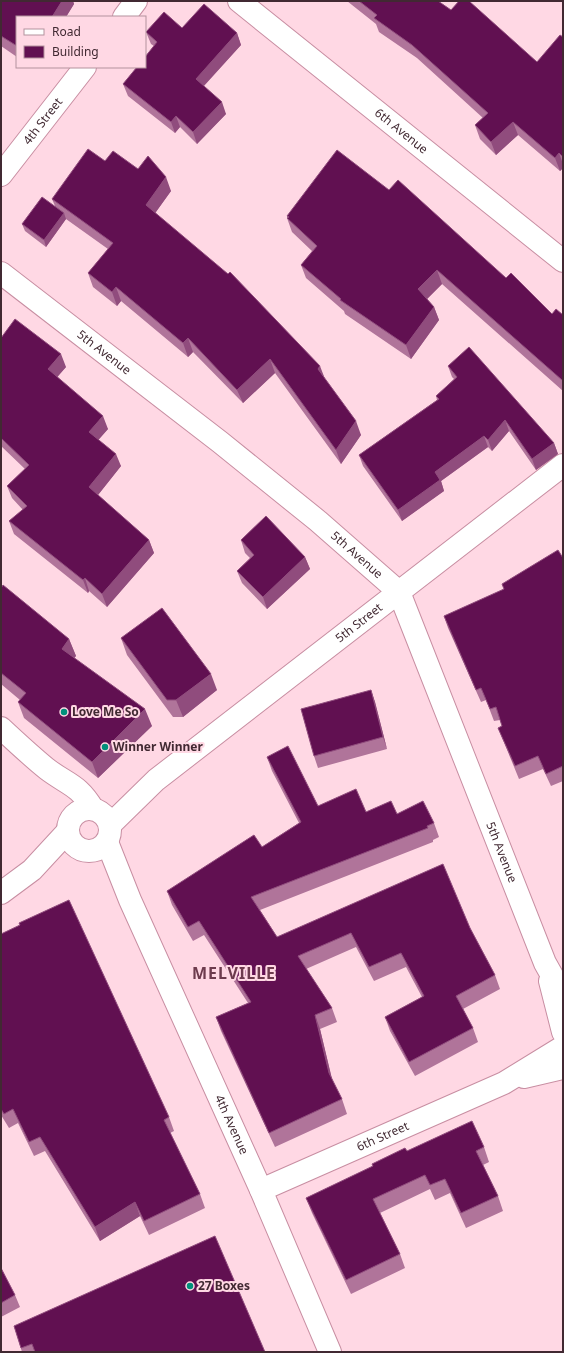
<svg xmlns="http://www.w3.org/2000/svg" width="564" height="1353" font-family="'Noto Sans',sans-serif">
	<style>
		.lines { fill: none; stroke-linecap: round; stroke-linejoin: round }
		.street-casing { stroke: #c88ea2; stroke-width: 24 }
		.street { stroke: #fff; stroke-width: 22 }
		.wall { fill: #b0749a }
		.shaded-wall { fill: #904c7d }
		.building { fill: #611051; stroke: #904c7d }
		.poi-dot { fill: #00907b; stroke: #ffd8e4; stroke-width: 1.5 }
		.labels { text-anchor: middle; stroke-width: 4; stroke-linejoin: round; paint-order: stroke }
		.street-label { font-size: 12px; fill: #412932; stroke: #ffd8e4 }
		.poi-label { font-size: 12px; font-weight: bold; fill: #412932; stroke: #ffd8e4; text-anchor: start }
		.district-label { font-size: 16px; font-weight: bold; letter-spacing: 1px; fill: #6d3b4d; stroke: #ffd8e4 }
	</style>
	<rect width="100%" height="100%" fill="#ffd8e4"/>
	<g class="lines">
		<defs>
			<g id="street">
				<path id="s1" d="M239,1L563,261"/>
				<path d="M124,17L136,1"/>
				<path id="s2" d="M1,175L85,67"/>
				<path id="s3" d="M1,273L220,442L318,521L399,592L545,963L563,995"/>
				<path d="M1,728C16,742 31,756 47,769C68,785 78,784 93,809"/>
				<circle cx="89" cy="830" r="21"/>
				<path id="s4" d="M110,825L156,780L563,465"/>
				<path id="s5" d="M107,842L130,900L261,1190L330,1352"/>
				<path d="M1,893L32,870L68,831"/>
				<path d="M550,981L563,1032"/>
				<path d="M524,1077L563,1068"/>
				<path id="s6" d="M261,1190L504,1083L561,1048"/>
			</g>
		</defs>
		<use href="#street" class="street-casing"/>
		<use href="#street" class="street"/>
	</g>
	<path class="wall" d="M1,1H73L74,4L66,17H17V57L1,46Z
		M347,1H438L451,10L537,62L563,37V168L560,171L518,135L496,155L480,139L475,125L483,118L417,58L379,32L376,24Z
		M182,28L237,33L241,45L204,86L226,114L197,144L180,127L175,133L128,96L123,84L154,46L151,44L146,32Z
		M105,161L138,169L171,191L155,213L325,380L361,435L341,464L275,373L243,403L193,352L188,357L121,301L117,306L93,287L88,273L108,249L66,219L46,247L25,231L22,224L55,206L52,199Z
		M389,190L506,278L552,314L563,315V391L442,284L427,299L434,307L439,320L411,359L345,314L344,311L306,278L301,265L312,251L292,232L287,218H288L287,216Z
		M1,338L66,367L57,377L108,429L98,440L121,466L98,495L149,540L154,553L107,607L89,591L88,593L14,534L9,521L23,510L12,498L7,486L25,469L1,446Z
		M448,366L554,443L558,454L536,470L509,431L492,451L488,447L441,481L444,491L402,521L363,466L359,455L437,400L436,396L454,379L452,377Z
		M241,540L305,557L310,569L267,609L242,583L237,571L250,558L245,553Z
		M563,558V781L551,786L543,769L519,779L503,740L498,728L502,726L500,720L494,721L486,700L481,702L448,628L444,616L504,590Z
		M1,588L69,639L76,656L74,658L152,726L98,778L24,718L18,702L20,700L1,684Z
		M121,638L217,690L183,717H173L127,655Z
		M371,690L375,702L387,749L318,768L314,756Z
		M267,757L318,806L366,812L397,814L434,823L439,837L433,840V842L260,910L277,937L470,928L495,975L500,989L463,1009L473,1028L478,1042L415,1076L390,1031L385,1017L422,997L406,967L374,981L356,947L306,969L332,1008L337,1022L320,1029L332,1080L342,1099L347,1114L275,1147L221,1031L216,1017L248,1003L204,935L193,941L172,905L167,891L262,847L299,823L272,771Z
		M1,934L169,1117L174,1131L170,1133L200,1194L205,1208L149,1235L140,1216L100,1241L45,1151L34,1156L18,1123L9,1128L1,1115Z
		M484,1147L489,1162L483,1165L498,1196L503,1211L466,1228L450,1193L435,1200L430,1189L380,1213L400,1254L405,1268L351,1294L312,1213L306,1198L407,1151Z
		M1,1268L15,1295L20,1307L1,1317Z
		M14,1326L265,1352H22Z"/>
	<path class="shaded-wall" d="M62,1H73L74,4L66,17H52Z
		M237,33L241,45L200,90L196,79Z
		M222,102L226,114L197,144L193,132Z
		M176,116L180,127L175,133L171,122Z
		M513,122L518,135L496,155L491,142Z
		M559,153L563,164V168L560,171L555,158Z
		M166,177L171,191L151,219L146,205Z
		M64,213L66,219L46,247L44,240Z
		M437,270L442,284L423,303L418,289Z
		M116,287L121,301L117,306L112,292Z
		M434,307L439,320L411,359L406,345Z
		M188,338L193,352L188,357L183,343Z
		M61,354L66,367L53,382L48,369Z
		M270,359L275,373L243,403L237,390Z
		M320,366L325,379L318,369Z
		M103,416L108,429L94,445L89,432Z
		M505,420L509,431L492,451L488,440Z
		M356,421L361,435L341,464L336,450Z
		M484,436L488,447L441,481L444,491L402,521L398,510L435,472Z
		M554,443L558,454L536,470L532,459Z
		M116,454L121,466L94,500L89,487Z
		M149,540L154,553L107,607L102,594Z
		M305,557L310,569L267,609L263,597Z
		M85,578L89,591L88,593L83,580Z
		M69,639L76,656L68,665L62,649Z
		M211,674L217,690L183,717L176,700Z
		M371,690L375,702L387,749L383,737Z
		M145,709L152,726L98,778L92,762Z
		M315,1015L320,1029L334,1087L329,1073Z
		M135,1202L140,1216L100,1241L95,1227Z"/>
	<path class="building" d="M1,1H62L52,17H17V46L1,36Z
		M359,1H438L451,10L459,1H469L537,62L560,35L563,37V157L559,153L555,158L513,122L491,142L475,125L488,113L412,45L374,18L377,15Z
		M204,4L237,33L196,79L222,102L193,132L176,116L171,122L123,84L137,67H145V57L157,42L146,32L164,12L182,28Z
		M88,149L105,161L113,151L138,169L148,156L166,177L146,205L228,274L230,272L320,366L318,369L356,421L336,450L270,359L237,390L188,338L183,343L116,287L112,292L88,273L113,243L52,199Z
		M337,150L389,190L398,180L506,278L511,273L552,314L556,309L563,315V379L562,380L437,270L418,289L434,307L406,345L340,300L341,299L301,265L317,246L287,218L289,217L287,216Z
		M42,197L64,213L44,240L22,224Z
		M15,319L61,354L48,369L103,416L89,432L116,454L89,487L149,540L102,594L85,578L83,580L9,521L27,506L7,486L29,465L1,438V338Z
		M469,347L554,443L532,459L505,420L488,440L484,436L435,472L440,480L398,510L359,455L439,399L436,396L457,377L448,366Z
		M266,516L305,557L263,597L237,571L254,555L241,540Z
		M558,550L563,558V766L546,774L538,756L515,766L498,728L502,726L496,707L490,709L481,688L476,690L444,616L504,589L502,584Z
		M3,585L69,639L62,649L145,709L92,762L18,702L26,693L1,673V588Z
		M162,608L211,674L176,700H167L121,638Z
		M371,690L383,737L314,756L301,709Z
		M288,746L318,806L356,789L366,812L391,801L397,814L423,801L434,823L427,826L428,828L251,897L277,937L443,864L470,928L495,975L456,996L473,1028L409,1062L385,1017L424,996L401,953L369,967L351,933L298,956L332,1008L315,1015L329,1073L342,1099L269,1133L216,1017L251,1002L199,921L188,927L167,891L254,835L262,847L301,822L267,757Z
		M69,900L169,1117L164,1120L200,1194L144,1221L135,1202L95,1227L40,1137L29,1142L13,1109L4,1114L1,1109V934L20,925L19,923Z
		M472,1121L484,1147L476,1151L498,1196L461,1213L445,1179L430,1185L425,1175L373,1199L400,1254L346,1280L306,1198L373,1166L372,1164L405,1148L407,1151Z
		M215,1236L265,1352H35L32,1344L21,1348L14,1326Z
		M1,1268L15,1295L1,1303Z"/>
	<g class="poi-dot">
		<circle cx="64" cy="712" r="4"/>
		<circle cx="105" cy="747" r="4"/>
		<circle cx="190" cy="1286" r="4"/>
	</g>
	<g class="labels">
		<g class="street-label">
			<text dy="4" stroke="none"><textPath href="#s2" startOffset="68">4th Street</textPath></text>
			<text dy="4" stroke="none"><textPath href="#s1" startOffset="208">6th Avenue</textPath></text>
			<text dy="4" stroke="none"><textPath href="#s3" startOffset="130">5th Avenue</textPath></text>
			<text dy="4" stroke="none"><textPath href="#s3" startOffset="454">5th Avenue</textPath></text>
			<text dy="4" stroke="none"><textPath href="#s4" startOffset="321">5th Street</textPath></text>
			<text dy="4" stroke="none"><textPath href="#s3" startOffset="790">5th Avenue</textPath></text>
			<text dy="4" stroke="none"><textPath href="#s5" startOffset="309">4th Avenue</textPath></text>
			<text dy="4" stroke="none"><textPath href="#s6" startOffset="133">6th Street</textPath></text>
		</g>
		<g class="poi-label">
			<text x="72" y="716">Love Me So</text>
			<text x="113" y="751">Winner Winner</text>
			<text x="198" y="1290">27 Boxes</text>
		</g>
		<g class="district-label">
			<text x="234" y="979">MELVILLE</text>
		</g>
	</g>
	<rect width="564" height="1353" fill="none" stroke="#412932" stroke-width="4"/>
	<rect x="16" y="16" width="130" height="52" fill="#ffd8e4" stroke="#b3929d"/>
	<rect x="24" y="29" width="20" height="6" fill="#ffffff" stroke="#b3929d"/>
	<text x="52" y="36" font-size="12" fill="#412932">Road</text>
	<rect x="24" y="46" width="20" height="12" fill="#611051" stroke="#b3929d"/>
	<text x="52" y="56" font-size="12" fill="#412932">Building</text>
</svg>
